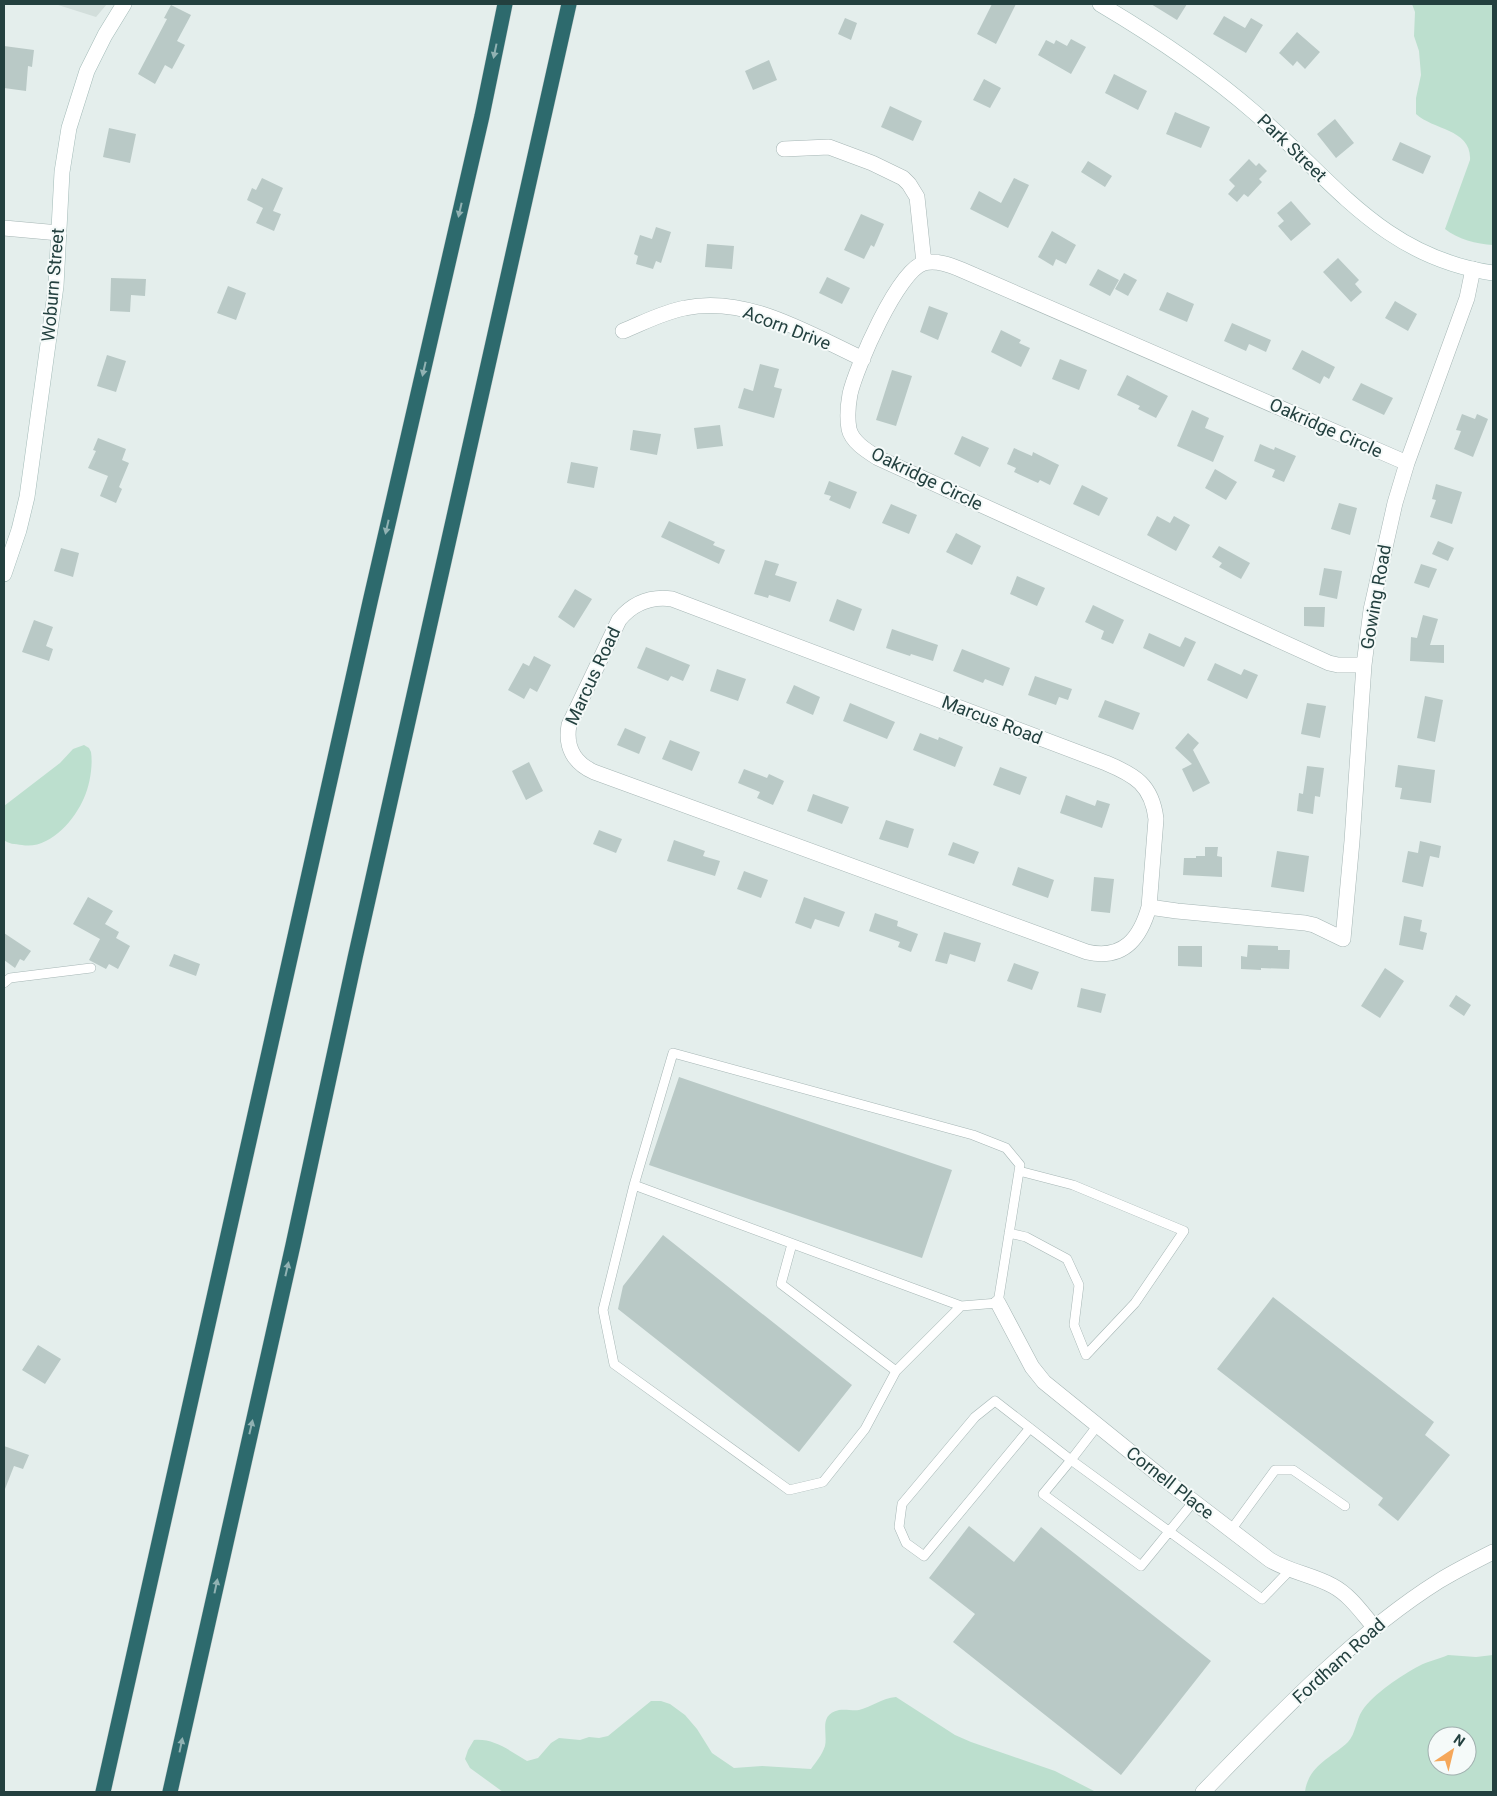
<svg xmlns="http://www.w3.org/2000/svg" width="1497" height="1796" font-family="Roboto,sans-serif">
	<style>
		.built { fill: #d2dedb }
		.green { fill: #bcdfce; fill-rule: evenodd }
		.building { fill: #b9c9c6 }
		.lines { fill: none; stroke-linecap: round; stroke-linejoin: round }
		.lane-casing { stroke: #a6b6b5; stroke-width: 10 }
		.street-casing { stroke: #a6b6b5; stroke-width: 16 }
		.secondary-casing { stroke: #a2bab7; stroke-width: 16 }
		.highway-casing { stroke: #c1cac9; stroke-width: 16 }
		.lane { stroke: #fff; stroke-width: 9 }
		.street { stroke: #fff; stroke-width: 15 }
		.secondary { stroke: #fff; stroke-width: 15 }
		.highway { stroke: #2d6a6d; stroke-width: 15 }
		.oneway { fill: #91b2b3 }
		.labels { text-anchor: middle; stroke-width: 4; stroke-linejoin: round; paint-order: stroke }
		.street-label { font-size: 18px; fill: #23403f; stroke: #f5faf9 }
	</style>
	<rect width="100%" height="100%" fill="#e4eeec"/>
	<path class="built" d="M55,4H107L96,17Z"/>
	<path class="green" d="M1412,4H1493V245C1477,244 1457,239 1445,229L1470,160C1472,129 1433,130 1416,114V98L1421,75L1419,51L1414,36L1415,12Z
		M84,745L89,748L91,752C93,765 90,785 84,798C74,821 49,850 22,845C15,844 8,844 4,840V806L60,763L73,749Z
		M1448,1655L1476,1657L1493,1655V1792H1305C1308,1766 1331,1758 1348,1742C1356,1733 1356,1720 1362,1711C1373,1694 1402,1675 1419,1666C1428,1661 1439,1659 1448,1655ZM1437,1736H1467V1766H1437Z
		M896,1697L955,1735L971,1742L1055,1771L1096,1792H503L470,1768L465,1759L468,1750L474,1740C494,1738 510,1751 527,1761L538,1758L551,1743L559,1738L580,1740L589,1737L599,1738L608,1736L651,1701H661L670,1704L685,1715L697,1729L712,1753L734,1768L762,1766L811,1769C816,1762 822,1755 825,1746C828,1732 818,1715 839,1710C846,1709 853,1711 859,1710C872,1707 882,1698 896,1697Z"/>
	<path class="building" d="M992,4H1016L996,44L977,34Z
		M1151,4H1187L1177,20Z
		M171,5L191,15L177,41L185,45L172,69L165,65L155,84L138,74L167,19L164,18Z
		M1224,16L1245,28L1251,18L1263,25L1246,53L1213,34Z
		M845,18L857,23L851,40L838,34Z
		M1297,32L1320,52L1305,69L1297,61L1293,66L1279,53Z
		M1071,39L1086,47L1071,74L1038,55L1046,40L1054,44L1056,40L1067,46Z
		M4,46L34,50L32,67L28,66L26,91L4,88Z
		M769,60L777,80L753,90L745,71Z
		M1114,74L1147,91L1138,110L1105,93Z
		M984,79L1001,88L990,108L973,100Z
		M890,106L922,121L913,141L881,127Z
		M1175,112L1210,127L1201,148L1166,134Z
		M1335,119L1354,143L1336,158L1317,134Z
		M109,128L136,134L130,163L103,157Z
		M1400,142L1431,156L1423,174L1392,160Z
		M1249,159L1256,166L1259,163L1267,171L1259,179L1262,182L1248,197L1244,194L1237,202L1228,194L1235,186L1229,180Z
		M1088,161L1112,176L1105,187L1081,172Z
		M262,178L283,188L273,211L281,214L274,231L256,223L263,208L247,200L252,188L256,190Z
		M1014,178L1029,185L1008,228L970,209L979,191L1001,203Z
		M1291,201L1311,224L1291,241L1278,226L1284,221L1277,213Z
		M861,214L884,224L874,247L871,245L864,259L844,250Z
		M656,227L671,232L661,263L656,261L653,269L636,264L638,256L634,254L640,235L652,239Z
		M1052,231L1076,245L1066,264L1056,259L1053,266L1038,257Z
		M707,244L734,246L732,269L705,267Z
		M1338,258L1359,280L1355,284L1362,292L1351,302L1323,272Z
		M1098,269L1119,280L1110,296L1089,285Z
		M1124,273L1137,280L1128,296L1115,289Z
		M827,277L850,288L842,304L819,293Z
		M111,278L146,279L145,296L131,295L130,312L110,311Z
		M228,286L246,293L236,320L217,313Z
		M1167,292L1194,304L1187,322L1159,310Z
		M1395,301L1417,314L1408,331L1385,318Z
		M929,306L948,313L938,340L920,332Z
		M1232,323L1271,340L1266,352L1249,344L1246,351L1224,341Z
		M1001,330L1021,340L1019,343L1030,348L1021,367L991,352Z
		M1302,350L1335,367L1329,379L1324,376L1320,384L1292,369Z
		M107,355L126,361L116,392L97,386Z
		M1060,359L1087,370L1079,390L1052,379Z
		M760,364L779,369L774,387L782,389L774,418L738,408L744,388L753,391Z
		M892,370L912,376L896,426L876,420Z
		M1127,375L1168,396L1156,418L1138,409L1140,406L1117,395Z
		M1361,383L1393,398L1384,415L1352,400Z
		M1192,410L1209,418L1205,428L1224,436L1213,462L1177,446Z
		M1462,414L1475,419L1477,414L1488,419L1473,457L1454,449L1461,431L1456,430Z
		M720,425L723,446L697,449L694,428Z
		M633,430L661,434L657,455L630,450Z
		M962,436L989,448L980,467L954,454Z
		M98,438L126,449L122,460L129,463L119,487L122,489L116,503L100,496L108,476L88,468L96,451L93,450Z
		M1260,444L1274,450L1275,447L1296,456L1284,482L1272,477L1275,470L1254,461Z
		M1014,448L1032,456L1033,452L1059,465L1050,485L1040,480L1038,483L1014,472L1016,468L1007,464Z
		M571,462L598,467L594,488L567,483Z
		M1215,469L1237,482L1226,500L1205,488Z
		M829,481L857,492L850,509L829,500L831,496L824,494Z
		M1436,484L1462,492L1452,524L1430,517L1436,500L1432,499Z
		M1082,485L1108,498L1099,516L1073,504Z
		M1339,503L1357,508L1350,535L1331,529Z
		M891,504L917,515L909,534L882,523Z
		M1157,516L1170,523L1174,516L1190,525L1176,551L1147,535Z
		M669,521L715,542L713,545L725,550L719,564L661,537Z
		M956,533L981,546L972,565L946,552Z
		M1438,541L1454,548L1448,561L1432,554Z
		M1219,546L1250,563L1241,579L1219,567L1222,563L1212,557Z
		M61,548L79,553L73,577L54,571Z
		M765,560L779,564L775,575L797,582L790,602L769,595L768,598L754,594Z
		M1421,564L1437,569L1429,588L1414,583Z
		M1324,568L1342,571L1337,599L1319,595Z
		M1017,576L1045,588L1037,606L1010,594Z
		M575,589L592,599L574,628L558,617Z
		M837,599L862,609L854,631L829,621Z
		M1093,605L1124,620L1113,644L1101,639L1104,631L1085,622Z
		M1304,607H1325L1324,627L1304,626Z
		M1423,615L1438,619L1430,645H1444V663L1410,661L1411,637L1417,638Z
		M34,620L53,627L46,646L53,649L49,661L22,652Z
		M892,629L938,645L933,661L911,654L910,656L886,648Z
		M1149,633L1180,647L1185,637L1196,642L1184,667L1143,648Z
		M646,647L690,665L683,681L671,676L668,681L637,668Z
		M962,649L1010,668L1003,686L985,679L983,683L953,671Z
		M534,656L551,665L537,692L530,688L524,699L508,690L523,663L529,666Z
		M1215,663L1241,675L1244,669L1258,675L1247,699L1207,680Z
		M717,669L746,679L738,701L710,691Z
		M1035,676L1072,689L1068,700L1059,697L1056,705L1028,695Z
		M794,685L820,697L813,715L786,703Z
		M1425,696L1443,700L1435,742L1417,738Z
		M1105,700L1140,713L1133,730L1098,717Z
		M850,703L895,722L887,739L843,721Z
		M1307,703L1326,706L1320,738L1301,734Z
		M625,728L646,737L639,754L617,745Z
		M920,733L938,740L939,737L963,747L955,767L913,750Z
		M1188,733L1199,743L1193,750L1210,783L1193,792L1182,769L1192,764L1175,748Z
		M670,740L700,752L692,771L662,759Z
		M529,762L543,791L526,800L512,771Z
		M1398,765L1435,770L1431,803L1400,799L1402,788L1395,787Z
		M1307,766L1324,768L1320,797L1315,796L1313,814L1297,811L1299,793L1303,794Z
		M1000,767L1027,777L1020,795L993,785Z
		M744,769L767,778L769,774L784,781L773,805L757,798L760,792L738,783Z
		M813,794L849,807L842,824L807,811Z
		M1066,795L1095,806L1097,800L1110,804L1102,828L1060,813Z
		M886,820L914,829L908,848L879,839Z
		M599,830L622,839L616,853L593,844Z
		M674,840L705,851L703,856L720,861L715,876L667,861Z
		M1420,841L1441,846L1439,858L1430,856L1423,887L1402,882L1408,851L1418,853Z
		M953,842L979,852L974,864L948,855Z
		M1205,847H1218L1217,856L1222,857V877L1183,875L1184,858H1196V856H1205Z
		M1277,851L1309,856L1304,892L1271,887Z
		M1018,867L1054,880L1048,898L1012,885Z
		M744,871L768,880L761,898L737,889Z
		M1094,877L1114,879L1110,913L1091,911Z
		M88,897L113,911L105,924L119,932L116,938L130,946L118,969L109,964L106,969L89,960L100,939L73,924Z
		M804,897L845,912L839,927L815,919L811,929L795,923Z
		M875,913L898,921L897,926L918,934L911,952L898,947L900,942L869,931Z
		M1404,916L1422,920L1420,931L1427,933L1423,950L1399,945Z
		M944,932L981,943L975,962L950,954L947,964L935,961Z
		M4,933L31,951L24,961L20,959L15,968L4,960Z
		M1248,945L1278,946V950H1290L1289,969L1261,968V970L1241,969V956L1247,957Z
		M1178,946H1202V967L1178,966Z
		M174,954L200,964L196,976L169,966Z
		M1014,963L1039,972L1032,990L1007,981Z
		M1385,968L1404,981L1380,1018L1361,1006Z
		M1081,988L1106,994L1101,1013L1077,1007Z
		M1456,995L1471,1005L1464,1016L1449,1006Z
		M679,1077L952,1170L922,1258L649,1165Z
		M663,1235L852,1385L799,1452L618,1309L623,1286Z
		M1273,1297L1434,1422L1425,1435L1450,1455L1398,1521L1378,1505L1383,1498L1217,1369Z
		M38,1345L61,1359L45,1384L22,1370Z
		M4,1446L29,1455L23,1469L14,1466L5,1489H4Z
		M969,1526L1014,1562L1041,1527L1211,1661L1121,1775L953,1642L975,1614L929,1578Z"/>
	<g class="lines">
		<defs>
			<path id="lane" d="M4,983L10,978L91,968
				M673,1053L973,1135L1006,1148L1020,1165L998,1303L961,1306L634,1185Z
				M634,1185L603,1310L614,1364L789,1490L823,1482L865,1429L896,1371
				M1009,1233L1026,1237L1067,1259L1079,1285L1074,1325L1086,1355L1135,1303L1184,1231L1073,1185L1019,1171
				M792,1244L781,1284L896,1371L961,1306
				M1098,1425L1071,1460L1262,1599L1290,1570
				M1030,1428L924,1556L906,1543L899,1527L902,1504L975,1417L995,1401L1071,1460L1043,1494L1141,1566L1194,1501
				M1231,1530L1275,1470H1293L1345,1506"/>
			<path id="street" d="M784,149L829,147L872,163L903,178L909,184L917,197L924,263
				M4,228L59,233
				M623,331C643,323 663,312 685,308C747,295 809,334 863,359
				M1364,665H1338L1329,663L878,458C867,451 852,442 849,429C847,418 848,405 850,394C856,368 898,270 924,263C937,260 950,265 962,270L1407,463
				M1149,907C1140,939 1123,960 1087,952L594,772C574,763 565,747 569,725L619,620C633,603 650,596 672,599L1106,763C1135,775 1152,785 1156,819L1149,907L1177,911L1305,923L1314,925L1343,939L1352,841L1364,665L1371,610L1395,503L1407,463L1467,298L1473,269
				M998,1303L1032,1367L1044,1382L1159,1475L1270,1560C1290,1572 1313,1575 1333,1586C1350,1595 1362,1613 1375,1628
				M1203,1792C1274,1719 1353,1635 1439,1581C1457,1570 1475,1561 1493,1552"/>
			<path id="secondary" d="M1100,4C1154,36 1207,71 1255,113C1333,180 1382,257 1493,273
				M4,574L19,530L27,497L56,286L62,172L69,128L87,71L105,35L124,4"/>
			<path id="highway" d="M103,1792L370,602L482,116L505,4
				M170,1792L293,1245L355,958L569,4"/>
		</defs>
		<use href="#lane" class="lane-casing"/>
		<use href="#street" class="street-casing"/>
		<use href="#secondary" class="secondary-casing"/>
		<use href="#highway" class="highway-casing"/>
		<use href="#lane" class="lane"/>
		<use href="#street" class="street"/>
		<use href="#secondary" class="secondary"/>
		<use href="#highway" class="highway"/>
	</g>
	<defs><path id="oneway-solid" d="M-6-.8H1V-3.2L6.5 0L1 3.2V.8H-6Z" transform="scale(1.25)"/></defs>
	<g class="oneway">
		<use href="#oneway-solid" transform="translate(495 51) rotate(102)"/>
		<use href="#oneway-solid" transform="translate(460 210) rotate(103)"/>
		<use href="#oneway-solid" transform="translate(424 369) rotate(103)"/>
		<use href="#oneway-solid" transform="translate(387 527) rotate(103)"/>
		<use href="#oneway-solid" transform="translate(287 1269) rotate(-77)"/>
		<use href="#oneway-solid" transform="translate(251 1427) rotate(-77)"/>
		<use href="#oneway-solid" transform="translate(216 1586) rotate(-78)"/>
		<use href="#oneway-solid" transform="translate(181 1745) rotate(-78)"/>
	</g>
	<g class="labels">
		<g class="street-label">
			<text transform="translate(1292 148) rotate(44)" y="6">Park Street</text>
			<text transform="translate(53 285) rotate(-85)" y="6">Woburn Street</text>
			<text transform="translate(787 328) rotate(21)" y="6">Acorn Drive</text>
			<text transform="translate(1326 428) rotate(24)" y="6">Oakridge Circle</text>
			<text transform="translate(927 479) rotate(26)" y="6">Oakridge Circle</text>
			<text transform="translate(1376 597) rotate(-80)" y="6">Gowing Road</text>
			<text transform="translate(593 676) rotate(-65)" y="6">Marcus Road</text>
			<text transform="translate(992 720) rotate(21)" y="6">Marcus Road</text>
			<text transform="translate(1170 1483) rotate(38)" y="6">Cornell Place</text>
			<text transform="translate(1339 1661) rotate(-42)" y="6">Fordham Road</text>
		</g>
	</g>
	<rect width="1497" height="1796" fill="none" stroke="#23403f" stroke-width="10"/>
	<g transform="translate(1452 1751) rotate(35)"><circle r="24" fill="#f5faf9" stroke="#a1b0af"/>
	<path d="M0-4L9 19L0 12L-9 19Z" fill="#f5a75a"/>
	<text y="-8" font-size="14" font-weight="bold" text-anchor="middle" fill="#23403f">N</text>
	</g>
</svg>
